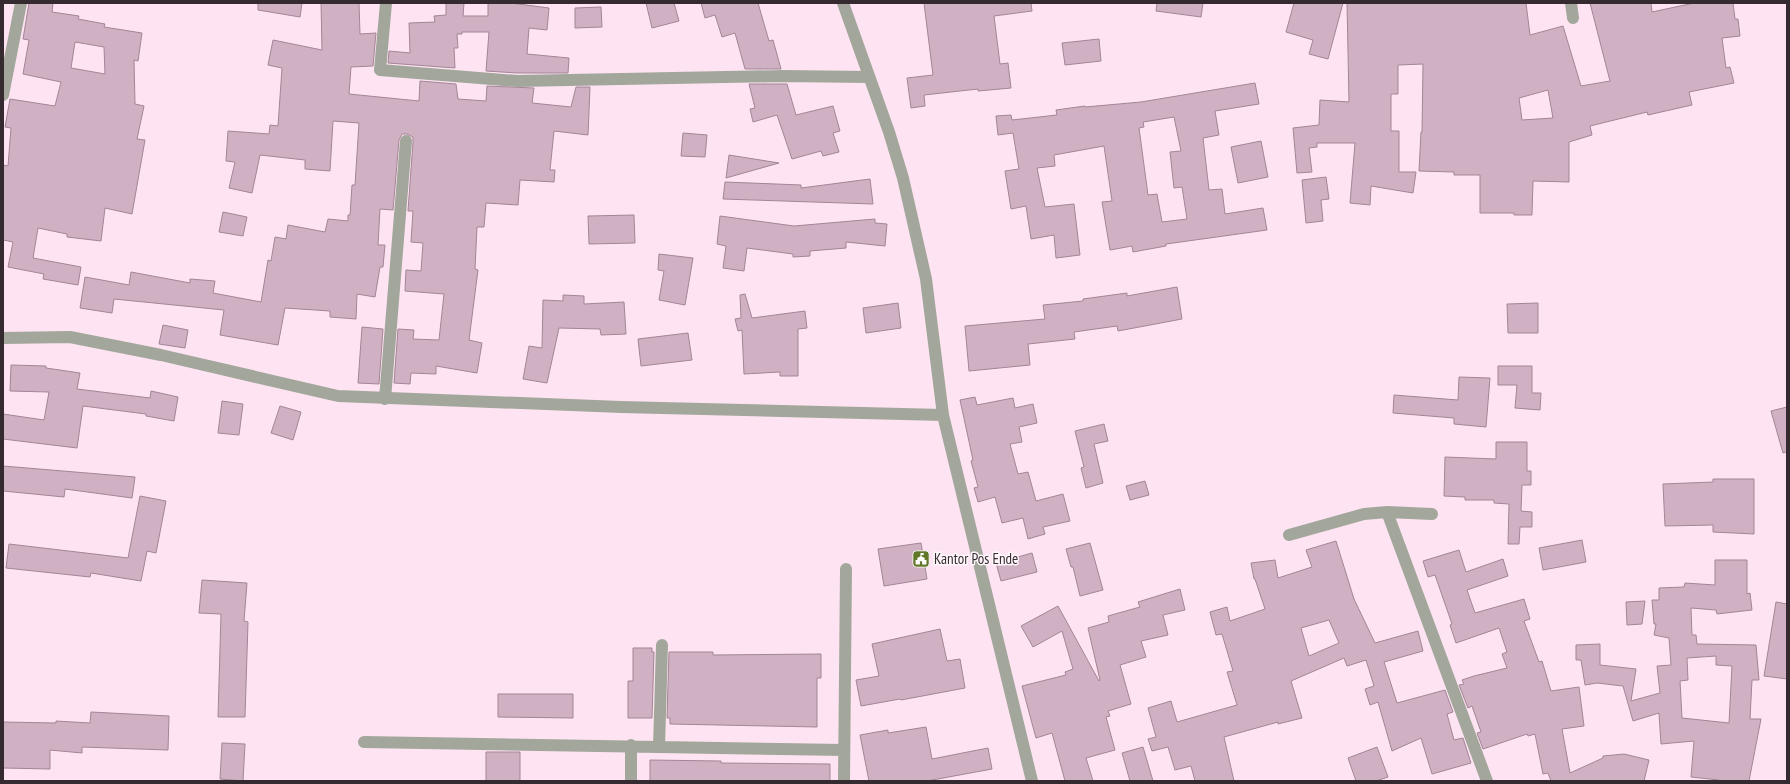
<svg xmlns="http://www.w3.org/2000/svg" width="1790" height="784" font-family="'PT Sans Narrow',sans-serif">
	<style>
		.building { fill: #d0b1c3; stroke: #a28596; fill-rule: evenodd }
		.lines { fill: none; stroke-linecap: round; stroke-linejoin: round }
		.street { stroke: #a3a79b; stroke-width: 12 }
		.labels { text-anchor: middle; stroke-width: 3; stroke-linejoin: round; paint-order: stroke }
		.poi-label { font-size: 15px; fill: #362a31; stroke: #fef8fb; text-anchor: start }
	</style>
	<rect width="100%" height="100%" fill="#fee4f3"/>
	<path class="building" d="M29,3H53L52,12L79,16L78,19L105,24L104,27L142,33L138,61L134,60L135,104L144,106L137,139L145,140L132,214L105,208L101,241L67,237V234L38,228L33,258L81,267L78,285L43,279L44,274L8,267L13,242L3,240V165L8,166L11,128L5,127L10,99L55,106L61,82L23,74L29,40L23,39ZM75,42L104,47L105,74L71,68Z
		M258,3H302L300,17L258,10Z
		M321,3H359L360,34L376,33L373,66L351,67L349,94L419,101L420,81L456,84L458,99L486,101L487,86L534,88L532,103L571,107L576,87H590L588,135L554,131L550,170H555L554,182L520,180L518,205L486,203L484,227H477L475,269L478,270L469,340L482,343L477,373L436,366V374L411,373L410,384L394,383L398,329L414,330L413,339L439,340L444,294L405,291L406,270L421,271L423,243L411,242L413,211H408L413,142V137L407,134H402L399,140L393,210L380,209L378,245H385L383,267H380L375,297L357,294L356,319L330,317V311L285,308L278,345L220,335L224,310L114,299L112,313L80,308L85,277L129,285L131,272L190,283V279L215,281L213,293L261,302L268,260L271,261L275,237L286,239L288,225L325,232L328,219L348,221V215H350L352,185H355L359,123L333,121L330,171L305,169V160L260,155L252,193L229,188L235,162L226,161L228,131L269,134L270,125L278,126L282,68L268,65L273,40L322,50Z
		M446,3H464L463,16H488V3H511L549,8L547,30L529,28L527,54L569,58L568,73H517L486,71L489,32H462V34H457L458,48H454L455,68L388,63L389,51L410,53L409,23L435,22L434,16L446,15Z
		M646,3H674L679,21L652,28Z
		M701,3H758L769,41L773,40L781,69H745L735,33L722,37L715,15L705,18Z
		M924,3H1031L1032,11L994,16L1000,64L1008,63L1011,88L978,91V89L924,95L925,106L911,108L907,78L933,75Z
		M1157,3H1203L1201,17L1156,11Z
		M1294,3H1343L1328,59L1309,54L1313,40L1286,32Z
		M1347,3H1526L1530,35L1563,26L1581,86L1610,81L1590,3H1651L1652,12L1694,3H1733L1735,19H1738L1740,36L1722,38L1726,68L1730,67L1734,83L1689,92L1692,105L1648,115L1647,112L1590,126L1592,135L1569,142V182L1533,181L1532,215H1514V213H1480V175H1454V172L1419,171L1421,132H1422L1423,64L1398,65V94H1391V131H1399V172H1416L1413,193L1371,186L1370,205L1350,203L1355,143H1317V147L1309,148L1312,172L1297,173L1293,128L1319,125L1320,100L1349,102ZM1548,90L1553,118L1522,120L1519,98Z
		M601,7L602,27L575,28V8Z
		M1099,39L1101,61L1065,65L1062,43Z
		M1255,83L1259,104L1215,111L1219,135L1203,138L1209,190L1222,189L1225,214L1263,208L1267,230L1166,244V246L1133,252L1132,246L1110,250L1102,202L1112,201L1104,146L1054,155L1055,166L1037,168L1045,207L1074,204L1080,255L1056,258L1054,235L1031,239L1026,206L1011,209L1005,171L1019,169L1013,133L998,135L996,116L1011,115L1012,120L1057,115L1056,110L1085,106V107L1141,102ZM1174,117L1181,151L1170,152L1174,188L1182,187L1187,219L1162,222L1157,194L1148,195L1139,128L1144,127L1143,122Z
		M749,84H787L796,115L833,106L840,131L833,133L839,152L823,156L821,151L792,159L777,115L753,122L750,109L755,108Z
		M683,133L707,135L705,157L681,156Z
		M1261,141L1268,177L1238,183L1231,147Z
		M729,155L779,163L726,178Z
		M1326,177L1329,199L1321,200L1323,221L1306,223L1302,180Z
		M870,179L873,204L723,199L725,182L801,185V188Z
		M223,212L247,217L243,236L219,232Z
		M634,215L635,243L589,244L588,216Z
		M720,216L794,226L875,219V223L887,224L885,246L846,242V248L810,251V256L793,257V254L747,248L744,271L723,268L726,246L717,244Z
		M659,254L693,258L685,305L659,300L664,271L658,270Z
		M1177,287L1182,319L1118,331L1117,326L1074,332L1075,339L1028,344L1030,365L969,371L965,326L1045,319L1043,305L1083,301V299L1127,293V296Z
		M745,294L752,318L805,311L807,328L798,329V376H780V372L744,374L742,330L738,331L735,319L741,318L740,295Z
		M563,295L584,296V304L624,302L626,334L601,335L600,329L559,328L547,383L523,379L529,346L542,348L543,300L563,301Z
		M898,303L901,328L866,333L863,308Z
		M1538,303V333H1508L1507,304Z
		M163,325L188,330L185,348L159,344Z
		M362,327L383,329L379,384L358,383Z
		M688,333L692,360L641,366L638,339Z
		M11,365L46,366V368L80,373L77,389L150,398L151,391L178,397L174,421L146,416V414L83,406L77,448L3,439V414L44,420L49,392L10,391Z
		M1498,366H1532V393H1541L1540,410L1515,408L1517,385H1498Z
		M1459,377L1490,378L1486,427L1454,424V418L1393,413L1394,395L1458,400Z
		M975,397L977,405L1013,398L1015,408L1033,404L1037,423L1019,427L1022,442L1010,444L1018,474L1028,472L1036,501L1063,494L1070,521L1043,527L1045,534L1028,539L1023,518L1002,523L995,497L978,502L974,488L978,487L971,461L973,460L960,400Z
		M222,401L243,404L239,435L218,433Z
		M280,406L301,412L293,440L271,433Z
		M1787,407V452L1783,453L1771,411Z
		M1104,424L1108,441L1094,444L1103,483L1086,488L1081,468L1084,467L1075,431Z
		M1496,442H1527V471H1531V485H1522L1521,511L1532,512V527H1520L1519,544H1508L1509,504L1494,503V500H1465V497L1444,496L1445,457L1496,459Z
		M3,466L135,477L132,498L65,489L64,497L3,491Z
		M1713,479H1754V534L1713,532V525L1665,526L1663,484L1713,482Z
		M1145,481L1149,495L1130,500L1126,486Z
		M140,496L166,501L156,553L147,551L141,581L91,573L90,577L6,568L9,544L128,558Z
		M1582,540L1586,562L1543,570L1539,548Z
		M1336,541L1354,599L1375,643L1418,631L1423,651L1384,662L1397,703L1445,690L1453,712L1447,714L1454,740L1463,738L1471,763L1432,774L1421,738L1392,751L1378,702L1370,705L1365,689L1374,686L1366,660L1347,666L1344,658L1291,681L1302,718L1278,724V722L1224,737L1234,781H1195L1191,766L1175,770L1168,747L1152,751L1148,739L1156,737L1148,708L1171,701L1177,722L1237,705L1227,672L1233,671L1222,634L1216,635L1210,612L1227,607L1230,621L1265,609L1255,579H1254L1251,563L1275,560L1278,578L1312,567L1306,550ZM1329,620L1339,643L1309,656L1301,628Z
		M921,543L927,579L884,586L878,549Z
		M1090,543L1103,590L1080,596L1073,567H1071L1066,549Z
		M1459,550L1466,572L1503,559L1508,576L1467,590L1475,613L1524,599L1530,619L1524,621L1539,662L1542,661L1551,691L1579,687L1584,726L1562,729L1570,773L1603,758V756L1624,754L1649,760L1644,781H1551L1548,773L1543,774L1535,734L1528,736L1527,734L1483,749L1477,733L1481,732L1472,706L1468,708L1459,685L1464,684L1462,680L1474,676L1507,668L1502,654L1507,652L1499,628L1456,643L1450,625L1452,624L1435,575L1428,577L1423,561Z
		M1032,553L1037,572L1001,581L996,563Z
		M1715,560H1747V594L1750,593L1752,610L1717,614L1716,610L1691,608L1692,635H1696L1697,644L1756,645L1759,680H1752L1750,719H1761L1749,781H1719V780L1691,777L1694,741L1661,744L1659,713L1633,721L1623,686L1597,683L1585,685L1581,660H1576V645L1600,644V665L1636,669L1631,701L1660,693L1657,666L1671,665L1669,638L1654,635L1656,624H1654L1652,600H1659V588L1684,587L1685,583L1715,585ZM1716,656V665L1732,666L1729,723L1682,718L1680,681L1688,680L1687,658Z
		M202,580L247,583L244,621L248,622L245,717H218L221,614L199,613Z
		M1180,589L1185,610L1163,615L1168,635L1141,641L1146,657L1120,665L1131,704L1108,711L1110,716L1106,717L1115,750L1086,758L1093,781H1065L1052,733L1036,738L1022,686L1066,675L1065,672L1073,669L1062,631L1033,647L1021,626L1058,606L1099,681L1100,680L1088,628L1109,622L1108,616L1140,607L1138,602Z
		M1645,601L1642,624L1627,625L1626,602Z
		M1776,602L1787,604V679L1764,676Z
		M940,629L947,661L960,659L965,688L901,700L900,699L861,706L856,680L879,676L872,644Z
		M633,648H652V652H654L652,718H628V681H633Z
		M669,652H713V655L821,654V678H817V727L670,724V718H667Z
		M498,694H573V718L498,717Z
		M91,712L169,716L168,750L82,747V753L50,750V769L3,768V722L56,723V721L90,723Z
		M926,727L932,759L988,748L992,769L927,781H869L860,735L888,730V733Z
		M222,743L245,744L243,781L220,779Z
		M1143,747L1153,781H1130L1122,753Z
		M1377,747L1388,777L1376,781H1356L1348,758Z
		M486,752H520V781H486Z
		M650,760L721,761V763L830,764V781H650Z"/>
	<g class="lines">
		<path class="street" d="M386,3L380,70L517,81L782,76L869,77
			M843,3L889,132L903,178L926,279L943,415L1032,781
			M1571,3L1573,18
			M3,95L21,3
			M3,338L70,337L161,355L338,396L621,407L943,415
			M385,399L406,141
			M1387,512L1487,781
			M1289,535L1364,514L1387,512L1432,514
			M364,742L844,750
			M659,747L662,645
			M631,781V745
			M844,781L846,569"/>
	</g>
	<defs>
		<symbol id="civic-square" viewBox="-11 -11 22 22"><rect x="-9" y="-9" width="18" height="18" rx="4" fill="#617829" stroke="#fef8fb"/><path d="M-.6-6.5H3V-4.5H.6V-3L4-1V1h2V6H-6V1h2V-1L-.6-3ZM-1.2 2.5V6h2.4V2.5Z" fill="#fff"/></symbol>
	</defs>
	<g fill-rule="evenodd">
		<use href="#civic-square" x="911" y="549" width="20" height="20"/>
	</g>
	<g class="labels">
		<g class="poi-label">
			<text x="934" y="564">Kantor Pos Ende</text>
		</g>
	</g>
	<rect width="1790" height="784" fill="none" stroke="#362a31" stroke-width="8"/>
</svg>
